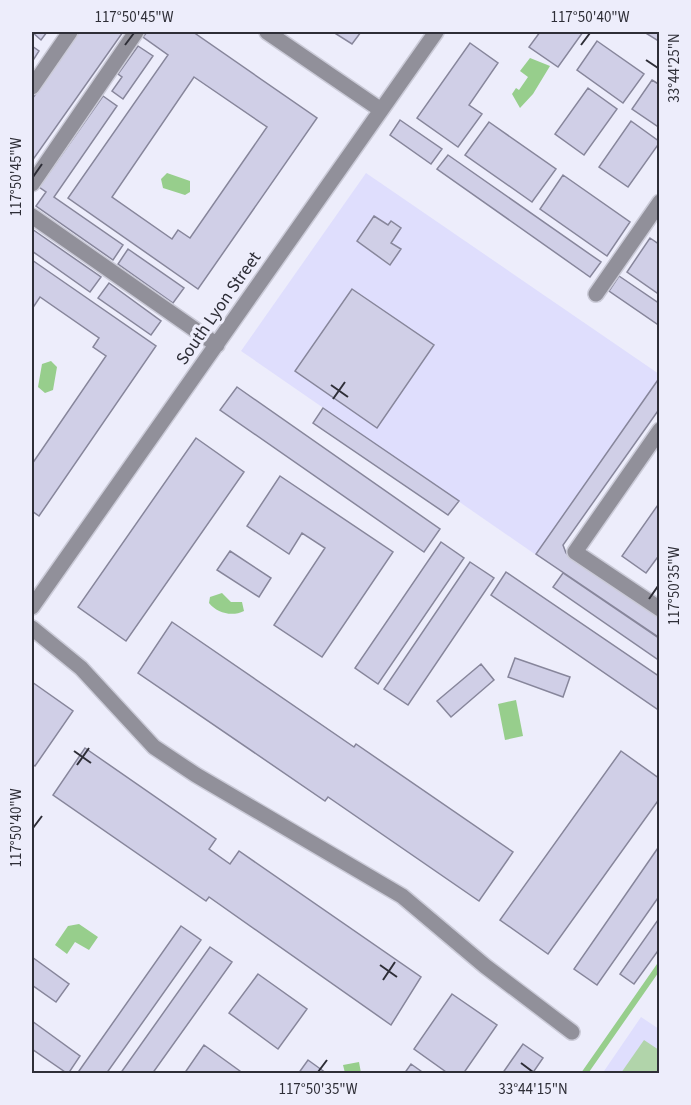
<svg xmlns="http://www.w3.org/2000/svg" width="691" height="1105" font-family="'Source Sans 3',sans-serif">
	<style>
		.built { fill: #dfdefd }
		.green { fill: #b1d4aa }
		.water { fill: #97ce8c }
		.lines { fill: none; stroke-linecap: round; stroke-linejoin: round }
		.stream { stroke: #97ce8c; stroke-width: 6 }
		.building { fill: #d0cfe7; stroke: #87869b; stroke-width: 1.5; fill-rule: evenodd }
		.minor-casing { stroke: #cbcbd8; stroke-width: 18 }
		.minor { stroke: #91909a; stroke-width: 15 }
		.ticks { fill: none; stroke: #2e2e37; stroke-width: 2 }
		.labels { text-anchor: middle; stroke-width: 6; stroke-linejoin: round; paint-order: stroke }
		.street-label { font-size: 18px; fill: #2e2e37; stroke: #ededfb }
		.neatline { fill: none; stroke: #2e2e37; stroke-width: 2 }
		.ticks-label { font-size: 15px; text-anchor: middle; fill: #2e2e37 }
	</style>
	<rect width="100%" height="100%" fill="#ededfb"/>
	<path class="built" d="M366,173L659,374V386L539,557L241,351Z
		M641,1017L659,1029V1073L602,1074Z"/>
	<path class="green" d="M644,1040L659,1050V1073H621Z"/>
	<path class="water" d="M530,58L550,66L533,94L520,108L512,94L516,88L519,90L528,77L520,71Z
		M167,173L190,181V192L185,195L163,188L161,179Z
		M51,361L57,367L53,390L45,393L38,387L42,364Z
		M222,593L231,602H242L244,611C232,617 217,613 209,603L210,597Z
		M516,700L523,736L505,740L498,704Z
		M79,924L98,937L89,950L75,942L67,954L55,945L68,926Z
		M359,1062L361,1073H345L343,1065Z"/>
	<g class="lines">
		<path class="stream" d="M584,1074L660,965"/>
	</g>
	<path class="building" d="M32,32H47L41,40Z
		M79,32H123L32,161V99Z
		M147,32H193L317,118L198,289L68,198L168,55L143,37ZM194,77L267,127L190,238L178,230L172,239L112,197Z
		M333,32H361L352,44Z
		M540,32H583L558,67L529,47Z
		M644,32H660V42Z
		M597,41L644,74L623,103L577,70Z
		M470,43L498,63L469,105L482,114L458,147L417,118Z
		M32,46L39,51L32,62Z
		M138,46L153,56L123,99L112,91L122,77L118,74Z
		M652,80L660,85V128L632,109Z
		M588,88L617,109L584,155L555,134Z
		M103,96L117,106L54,197L123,245L113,260L36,206L46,192L39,187Z
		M400,120L442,149L431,164L390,135Z
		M631,121L660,142L628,187L599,167Z
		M489,122L556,169L532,202L465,155Z
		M448,155L601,262L590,277L437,169Z
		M563,175L630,222L607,256L540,209Z
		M374,216L388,225L391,221L401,228L391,243L401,249L390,265L357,241Z
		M32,229L101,277L90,292L32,251Z
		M650,238L660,245V295L627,272Z
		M128,249L184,288L173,303L118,264Z
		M32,260L156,346L39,516L32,511V464L106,356L93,347L99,338L40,297L32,309Z
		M619,276L660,304V326L609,291Z
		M109,283L161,321L151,335L98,298Z
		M352,289L434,345L377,428L295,371Z
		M660,377V408L563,545L566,553L660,617V638L536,554Z
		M237,387L440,529L424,552L220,410Z
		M323,408L459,501L448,515L313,423Z
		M196,438L244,472L126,641L78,607Z
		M280,476L393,552L322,657L274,625L325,548L302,533L289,554L247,526Z
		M660,502V554L646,573L622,556Z
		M441,542L464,558L378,684L355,668Z
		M230,551L271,578L259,597L217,570Z
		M470,562L494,578L408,705L384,689Z
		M506,572L660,677V711L491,595Z
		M563,573L660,639V661L553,587Z
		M172,622L354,747L356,744L513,852L479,901L328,797L325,801L138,673Z
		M515,658L570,677L563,697L508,677Z
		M481,664L494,680L451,717L437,701Z
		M32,682L73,711L35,766L32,764Z
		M85,748L216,839L209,849L230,864L239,851L421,977L391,1025L209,897L206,901L53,795Z
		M621,751L660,779V798L548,954L500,920Z
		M660,845V895L597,985L574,969Z
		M660,917V948L634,984L620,974Z
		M181,926L201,940L106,1074H82L79,1071Z
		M210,947L232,962L152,1074H120Z
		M32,957L69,984L56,1002L32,985Z
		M258,974L307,1009L278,1049L229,1013Z
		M452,994L497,1025L463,1074H449L414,1049Z
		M32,1021L80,1056L68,1074L32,1049Z
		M523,1044L543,1058L532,1074H502Z
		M204,1045L244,1074H184Z
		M308,1060L326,1073L298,1074Z
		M411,1064L425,1074H404Z"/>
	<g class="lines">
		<defs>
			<path id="minor" d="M267,32L381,110
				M32,87L70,32
				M32,184L136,32
				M32,216L217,345
				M596,294L660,202
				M660,430L575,552L660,609
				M32,607L436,32
				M32,628L81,668L154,747L196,775L402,896L485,966L572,1032"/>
		</defs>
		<use href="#minor" class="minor-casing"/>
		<use href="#minor" class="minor"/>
	</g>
	<path class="ticks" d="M125,45L134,33M581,45L590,33M646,60L658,68M33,177L42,164M331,385L348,397M333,399L345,382M649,599L658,586M74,751L91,763M77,765L89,748M33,828L42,816M380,965L397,977M383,980L395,962M521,1063L533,1072M318,1072L327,1060"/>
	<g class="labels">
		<g class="street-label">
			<text transform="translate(218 308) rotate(-55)" y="6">South Lyon Street</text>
		</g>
	</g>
	<rect width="691" height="1105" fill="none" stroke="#ededfb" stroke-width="66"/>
	<rect x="33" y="33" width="625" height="1039" class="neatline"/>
	<g class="ticks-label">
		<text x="134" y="22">117°50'45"W</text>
		<text x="590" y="22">117°50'40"W</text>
		<text transform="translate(674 68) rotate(-90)" y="5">33°44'25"N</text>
		<text transform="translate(16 177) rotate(-90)" y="5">117°50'45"W</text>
		<text transform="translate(674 586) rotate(-90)" y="5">117°50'35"W</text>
		<text transform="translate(16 828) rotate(-90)" y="5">117°50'40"W</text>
		<text x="318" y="1094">117°50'35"W</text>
		<text x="533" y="1094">33°44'15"N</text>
	</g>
</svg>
